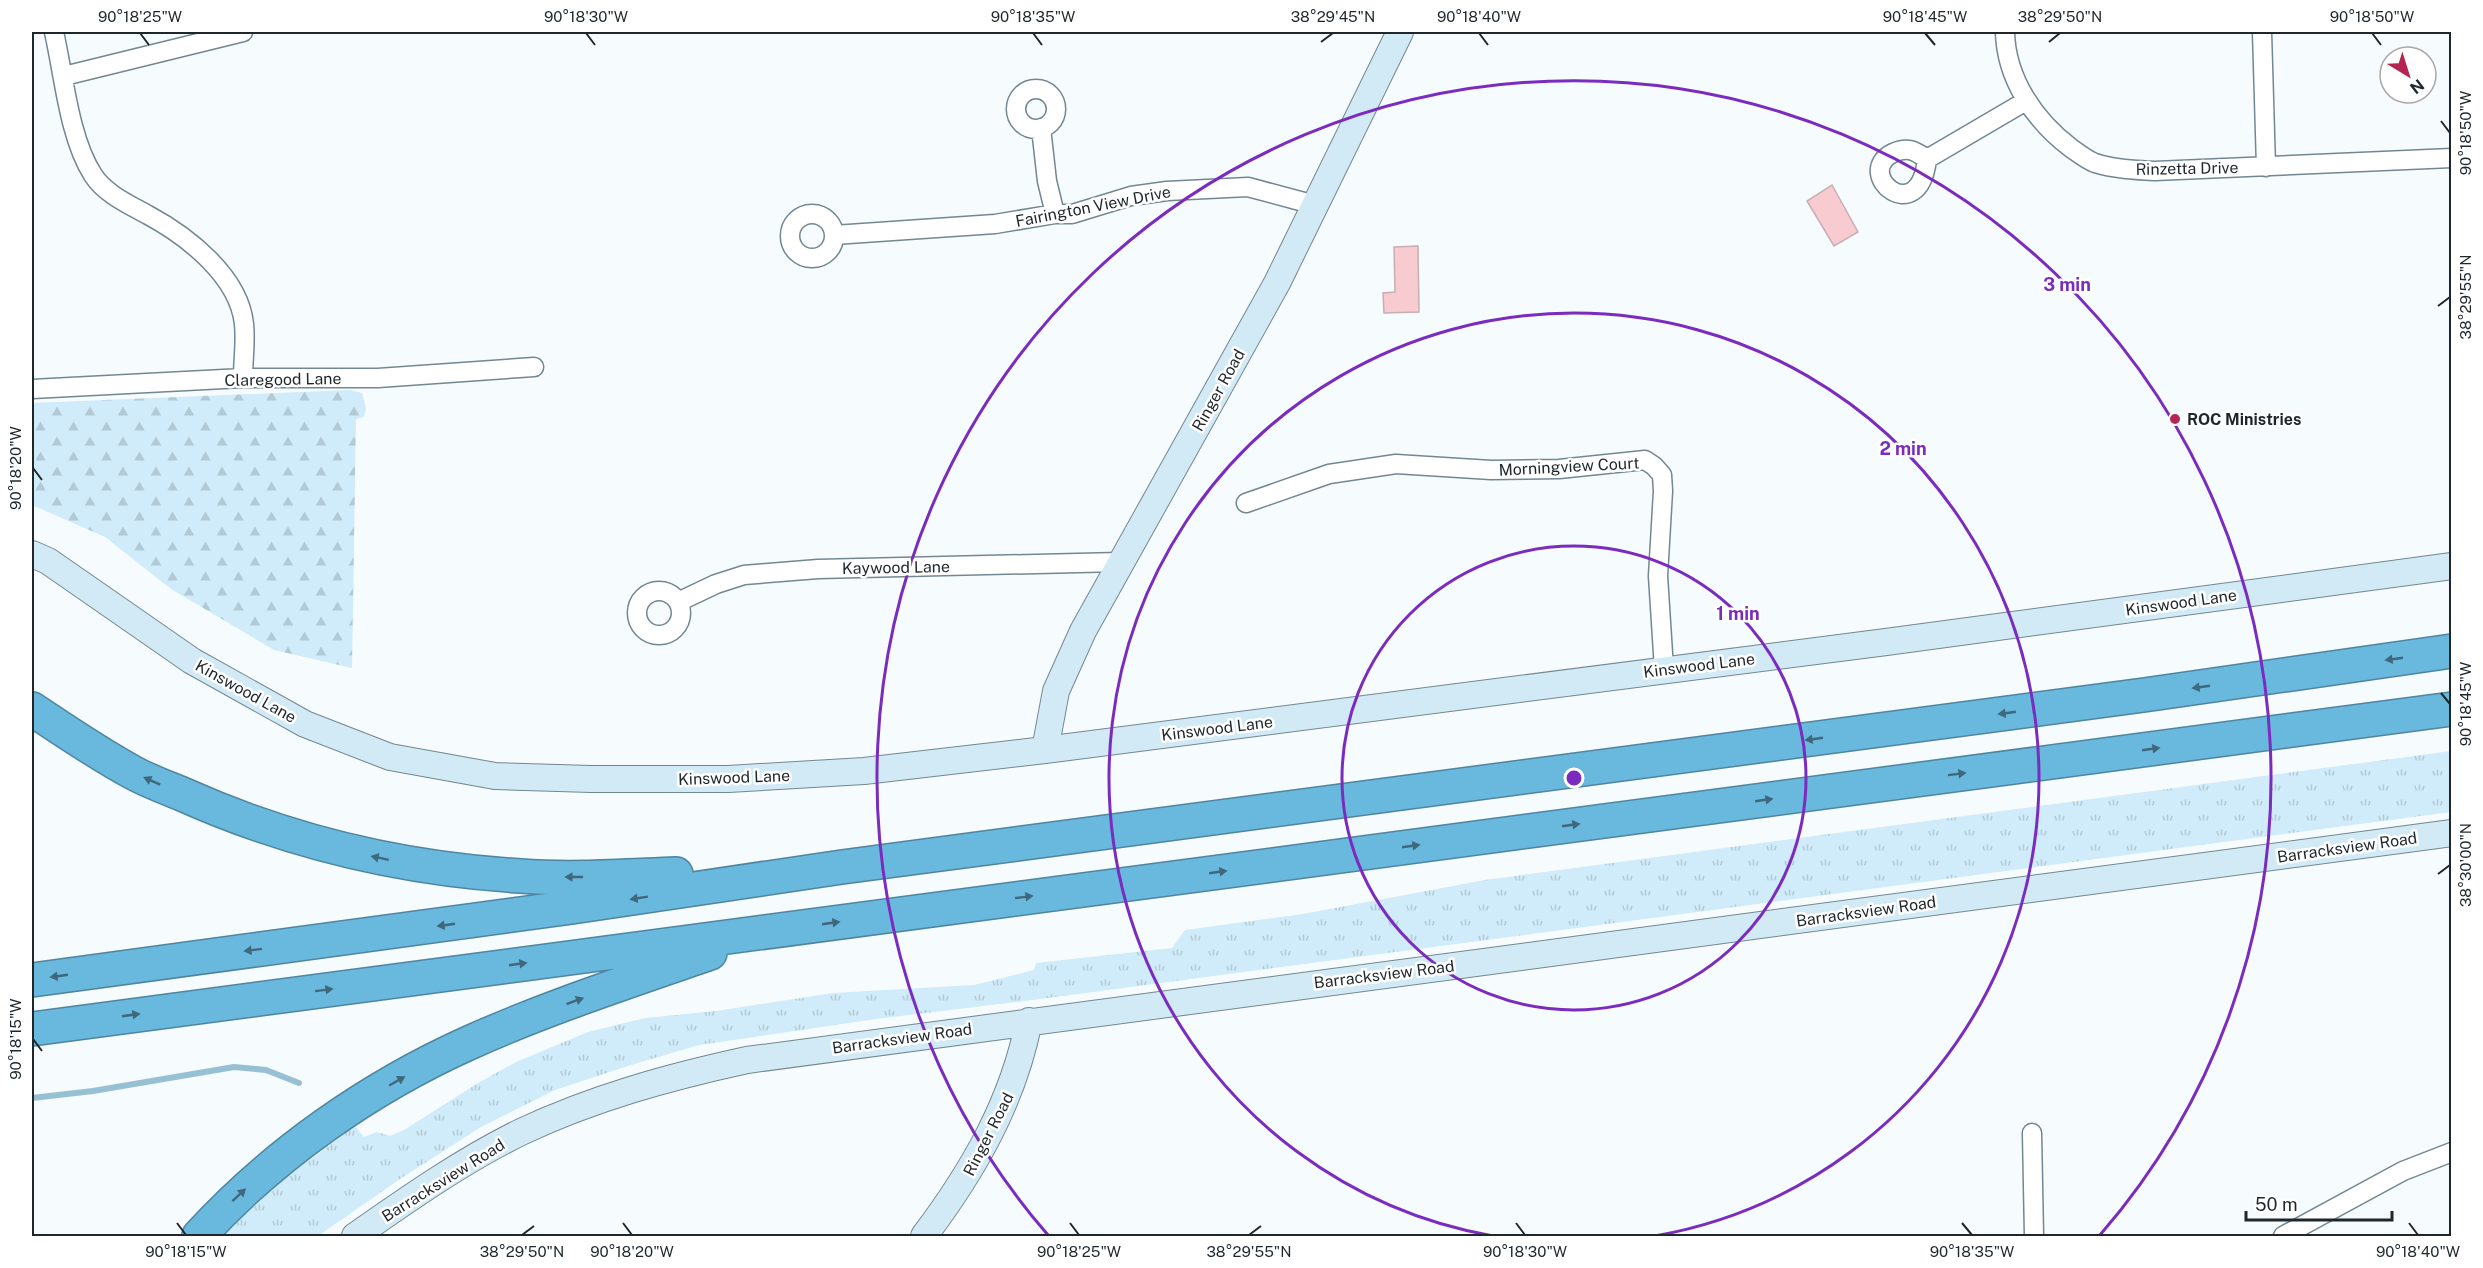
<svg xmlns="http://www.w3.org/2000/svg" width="2483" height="1268" font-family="'Public Sans',sans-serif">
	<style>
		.grass { fill: url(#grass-tufts) }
		.forest { fill: url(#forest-firs) }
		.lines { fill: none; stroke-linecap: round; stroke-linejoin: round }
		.stream { stroke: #98c0d5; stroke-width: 6 }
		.building { fill: #f8cbd1; stroke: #c6aeb1; stroke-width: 1.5 }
		.street-casing { stroke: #738791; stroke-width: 21 }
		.secondary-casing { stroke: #738791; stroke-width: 28 }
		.highway-casing { stroke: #4f859f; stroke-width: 36 }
		.street { stroke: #fff; stroke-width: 18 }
		.secondary { stroke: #d2eaf5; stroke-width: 26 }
		.highway { stroke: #69b8de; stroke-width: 33 }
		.oneway { fill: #40687c }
		.ticks { fill: none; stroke: #1f272b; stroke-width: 2 }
		.ring { fill: none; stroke: #7b2cbf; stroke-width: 3 }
		.poi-dot { fill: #b52551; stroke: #fff; stroke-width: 2 }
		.labels { text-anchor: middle; stroke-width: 5; stroke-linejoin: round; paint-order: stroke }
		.street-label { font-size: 16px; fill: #1f272b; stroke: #fff }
		.poi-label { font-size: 16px; font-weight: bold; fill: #1f272b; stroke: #fff; text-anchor: start }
		.centre { fill: #7b2cbf; stroke: #fff; stroke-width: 3 }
		.ring-label { font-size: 18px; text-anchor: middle; font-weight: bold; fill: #7b2cbf; stroke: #fff; stroke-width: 5; stroke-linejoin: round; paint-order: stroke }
		.neatline { fill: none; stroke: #1f272b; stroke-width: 2 }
		.ticks-label { font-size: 15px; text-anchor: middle; fill: #1f272b }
	</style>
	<defs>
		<pattern id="grass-tufts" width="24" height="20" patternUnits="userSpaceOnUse" patternTransform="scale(1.5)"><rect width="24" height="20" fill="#d0ebf9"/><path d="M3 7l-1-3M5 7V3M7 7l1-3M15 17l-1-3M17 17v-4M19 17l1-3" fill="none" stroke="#b2cad6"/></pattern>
		<pattern id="forest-firs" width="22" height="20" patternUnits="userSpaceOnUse" patternTransform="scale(1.5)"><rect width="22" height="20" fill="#d0ebf9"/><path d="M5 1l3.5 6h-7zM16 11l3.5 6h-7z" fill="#b2cad6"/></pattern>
	</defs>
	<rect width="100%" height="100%" fill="#f6fbfd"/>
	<path class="grass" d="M2451,751V812L1048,998L876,1019L699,1045L631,1065L555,1090L481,1127L400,1179L318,1236H222L284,1179L355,1126L364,1137L377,1132L390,1136L404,1130L478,1083L516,1062L588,1032L645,1018L716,1011L833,993L974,985L1034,970L1036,963L1172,948L1185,930L1303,914L1485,880Z"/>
	<path class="forest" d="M350,390L362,393L366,408L364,417L356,419L352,668L274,650L171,589L105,537L32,505V403Z"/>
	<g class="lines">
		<path class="stream" d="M32,1098L93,1091L234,1067L266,1070L299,1083"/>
	</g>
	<path class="building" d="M1832,185L1858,232L1834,246L1807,201Z
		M1418,246L1419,312L1384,313L1383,293L1395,292L1394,247Z"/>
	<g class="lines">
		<defs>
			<path id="street" d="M54,32C64,76 69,138 93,175C105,194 130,205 148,215C187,236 239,276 244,324C246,341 243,360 243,378
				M2005,32C2006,79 2035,121 2071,148C2078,153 2087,160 2095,163C2114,169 2135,170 2155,171L2452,158
				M2262,32L2266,167
				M64,76L243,32
				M1016 109a20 20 0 1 1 40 0a20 20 0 1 1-40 0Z
				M1041,128L1047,181L1055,214
				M1927,159C1919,231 1852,173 1893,153C1908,146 1915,151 1927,159L2026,101
				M790 236a22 22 0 1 1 44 0a22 22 0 1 1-44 0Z
				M834,235L995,224L1055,214H1072L1131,196L1167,191L1248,187L1315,205
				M32,389L243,378H378L534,367
				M1246,503L1329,474L1396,464L1491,470L1559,469L1645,460L1654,466L1662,475L1663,491L1658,576L1664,669
				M637 613a22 22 0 1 1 44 0a22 22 0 1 1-44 0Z
				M678,602L716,584L744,575L818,569L1120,562
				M2032,1133L2034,1236
				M2283,1236L2403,1171L2452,1152"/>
			<path id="secondary" d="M32,554L48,561L192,661L305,724L390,757L495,776L591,779H728L864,771L1045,750L1886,642L2452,566
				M1045,750L1056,691L1083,631L1277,283L1400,32
				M355,1236C408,1199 462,1161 521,1132C593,1098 669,1077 747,1060L2452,833
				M924,1236C973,1171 1013,1102 1029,1021"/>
			<path id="highway" d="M32,709C65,731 97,753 132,772C148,781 165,787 182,794C289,842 404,869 521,876C572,880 625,876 676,874
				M32,980L572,907L842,867L2144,695L2452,651
				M32,1029L2452,709
				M199,1236C273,1155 370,1087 471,1042C549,1007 630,981 710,953"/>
		</defs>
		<use href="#street" class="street-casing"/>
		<use href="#secondary" class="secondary-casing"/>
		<use href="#highway" class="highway-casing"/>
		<use href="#street" class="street"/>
		<use href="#secondary" class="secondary"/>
		<use href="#highway" class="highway"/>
	</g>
	<defs><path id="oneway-solid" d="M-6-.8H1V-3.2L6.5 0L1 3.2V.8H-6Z" transform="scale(1.5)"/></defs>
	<g class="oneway">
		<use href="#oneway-solid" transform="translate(2394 659) rotate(172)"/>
		<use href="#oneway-solid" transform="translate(2201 687) rotate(172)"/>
		<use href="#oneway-solid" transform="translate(2007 713) rotate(172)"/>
		<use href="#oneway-solid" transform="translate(1814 739) rotate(172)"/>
		<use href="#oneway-solid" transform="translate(2151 749) rotate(-8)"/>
		<use href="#oneway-solid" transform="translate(1957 774) rotate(-7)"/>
		<use href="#oneway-solid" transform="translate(152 781) rotate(-156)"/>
		<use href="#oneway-solid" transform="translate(1764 800) rotate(-8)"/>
		<use href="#oneway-solid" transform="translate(1571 825) rotate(-8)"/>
		<use href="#oneway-solid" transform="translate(1411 846) rotate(-8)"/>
		<use href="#oneway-solid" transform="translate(380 858) rotate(-168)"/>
		<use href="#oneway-solid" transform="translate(1218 872) rotate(-8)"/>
		<use href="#oneway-solid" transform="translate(574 877) rotate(-180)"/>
		<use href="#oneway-solid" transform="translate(1024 897) rotate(-7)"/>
		<use href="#oneway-solid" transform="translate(639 898) rotate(171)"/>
		<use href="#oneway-solid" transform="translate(831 923) rotate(-8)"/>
		<use href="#oneway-solid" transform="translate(446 925) rotate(172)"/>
		<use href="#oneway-solid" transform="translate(253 950) rotate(173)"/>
		<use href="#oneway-solid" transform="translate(518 964) rotate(-8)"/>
		<use href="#oneway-solid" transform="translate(59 976) rotate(172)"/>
		<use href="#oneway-solid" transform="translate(324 990) rotate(-7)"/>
		<use href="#oneway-solid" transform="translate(575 1001) rotate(-20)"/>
		<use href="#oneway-solid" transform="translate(131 1015) rotate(-8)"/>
		<use href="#oneway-solid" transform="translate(397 1081) rotate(-30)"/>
		<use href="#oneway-solid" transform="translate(239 1195) rotate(-43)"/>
	</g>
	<path class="ticks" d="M140,33L149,45M586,33L595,45M1033,33L1042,45M1479,33L1488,45M1925,33L1935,45M2372,33L2381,45M1321,42L1333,33M2049,42L2060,33M2441,121L2450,133M2438,306L2450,297M33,468L42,480M2441,693L2450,704M2438,874L2450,865M33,1039L42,1051M177,1223L186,1235M623,1223L632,1235M1070,1223L1079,1235M1516,1223L1525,1235M1962,1223L1972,1235M2409,1223L2418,1235M522,1235L534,1226M1249,1235L1261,1226"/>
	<g class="ring">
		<circle cx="1574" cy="778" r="232"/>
		<path d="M1493 1236A465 465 0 1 1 1655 1236"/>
		<path d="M1048 1235A697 697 0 1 1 2100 1235"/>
	</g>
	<circle class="poi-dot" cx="2175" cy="419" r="6"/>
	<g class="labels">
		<g class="street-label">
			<text transform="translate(2187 168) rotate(-1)" y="6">Rinzetta Drive</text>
			<text transform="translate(1093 206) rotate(-11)" y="6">Fairington View Drive</text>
			<text transform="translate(283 379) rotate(-1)" y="6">Claregood Lane</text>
			<text transform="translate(1218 390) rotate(-61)" y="6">Ringer Road</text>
			<text transform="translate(1569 466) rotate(-3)" y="6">Morningview Court</text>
			<text transform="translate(896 567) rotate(-1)" y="6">Kaywood Lane</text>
			<text transform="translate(2181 602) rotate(-8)" y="6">Kinswood Lane</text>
			<text transform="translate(1699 665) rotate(-7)" y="6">Kinswood Lane</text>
			<text transform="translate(246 691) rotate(29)" y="6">Kinswood Lane</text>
			<text transform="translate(1217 728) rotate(-7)" y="6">Kinswood Lane</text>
			<text transform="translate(734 777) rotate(-2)" y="6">Kinswood Lane</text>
			<text transform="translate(2347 847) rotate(-8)" y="6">Barracksview Road</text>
			<text transform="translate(1866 911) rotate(-8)" y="6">Barracksview Road</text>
			<text transform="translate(1384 974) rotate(-7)" y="6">Barracksview Road</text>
			<text transform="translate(902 1038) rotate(-8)" y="6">Barracksview Road</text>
			<text transform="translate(988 1134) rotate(-63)" y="6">Ringer Road</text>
			<text transform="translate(443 1180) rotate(-32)" y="6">Barracksview Road</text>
		</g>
		<g class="poi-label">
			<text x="2187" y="425">ROC Ministries</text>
		</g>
	</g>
	<circle cx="1574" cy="778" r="9" class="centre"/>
	<g class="ring-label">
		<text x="2067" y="291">3 min</text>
		<text x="1903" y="455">2 min</text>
		<text x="1738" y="620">1 min</text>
	</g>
	<rect width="2483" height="1268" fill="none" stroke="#ffffff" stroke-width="66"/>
	<g transform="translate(2408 75) rotate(142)"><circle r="28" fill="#ffffff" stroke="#a5a9aa" stroke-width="1.5"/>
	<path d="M0-4.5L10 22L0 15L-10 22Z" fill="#b52551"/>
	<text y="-9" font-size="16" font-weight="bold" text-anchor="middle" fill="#1f272b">N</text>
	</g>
	<path d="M2246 1211v9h146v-9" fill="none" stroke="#1f272b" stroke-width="3"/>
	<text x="2255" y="1211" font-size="18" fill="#1f272b" stroke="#ffffff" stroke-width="4.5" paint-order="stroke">50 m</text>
	<rect x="33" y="33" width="2417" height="1202" class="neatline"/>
	<g class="ticks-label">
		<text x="140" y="22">90°18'25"W</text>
		<text x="586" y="22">90°18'30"W</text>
		<text x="1033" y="22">90°18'35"W</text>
		<text x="1333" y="22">38°29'45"N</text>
		<text x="1479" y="22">90°18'40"W</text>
		<text x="1925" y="22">90°18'45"W</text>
		<text x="2060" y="22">38°29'50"N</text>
		<text x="2372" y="22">90°18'50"W</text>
		<text transform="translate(2466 133) rotate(-90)" y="5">90°18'50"W</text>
		<text transform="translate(2466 297) rotate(-90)" y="5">38°29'55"N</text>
		<text transform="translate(16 468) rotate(-90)" y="5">90°18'20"W</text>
		<text transform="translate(2466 704) rotate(-90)" y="5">90°18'45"W</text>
		<text transform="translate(2466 865) rotate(-90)" y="5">38°30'00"N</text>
		<text transform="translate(16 1039) rotate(-90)" y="5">90°18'15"W</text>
		<text x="186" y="1257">90°18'15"W</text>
		<text x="522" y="1257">38°29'50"N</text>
		<text x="632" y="1257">90°18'20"W</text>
		<text x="1079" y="1257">90°18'25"W</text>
		<text x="1249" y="1257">38°29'55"N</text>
		<text x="1525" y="1257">90°18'30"W</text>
		<text x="1972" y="1257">90°18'35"W</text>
		<text x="2418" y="1257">90°18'40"W</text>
	</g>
</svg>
